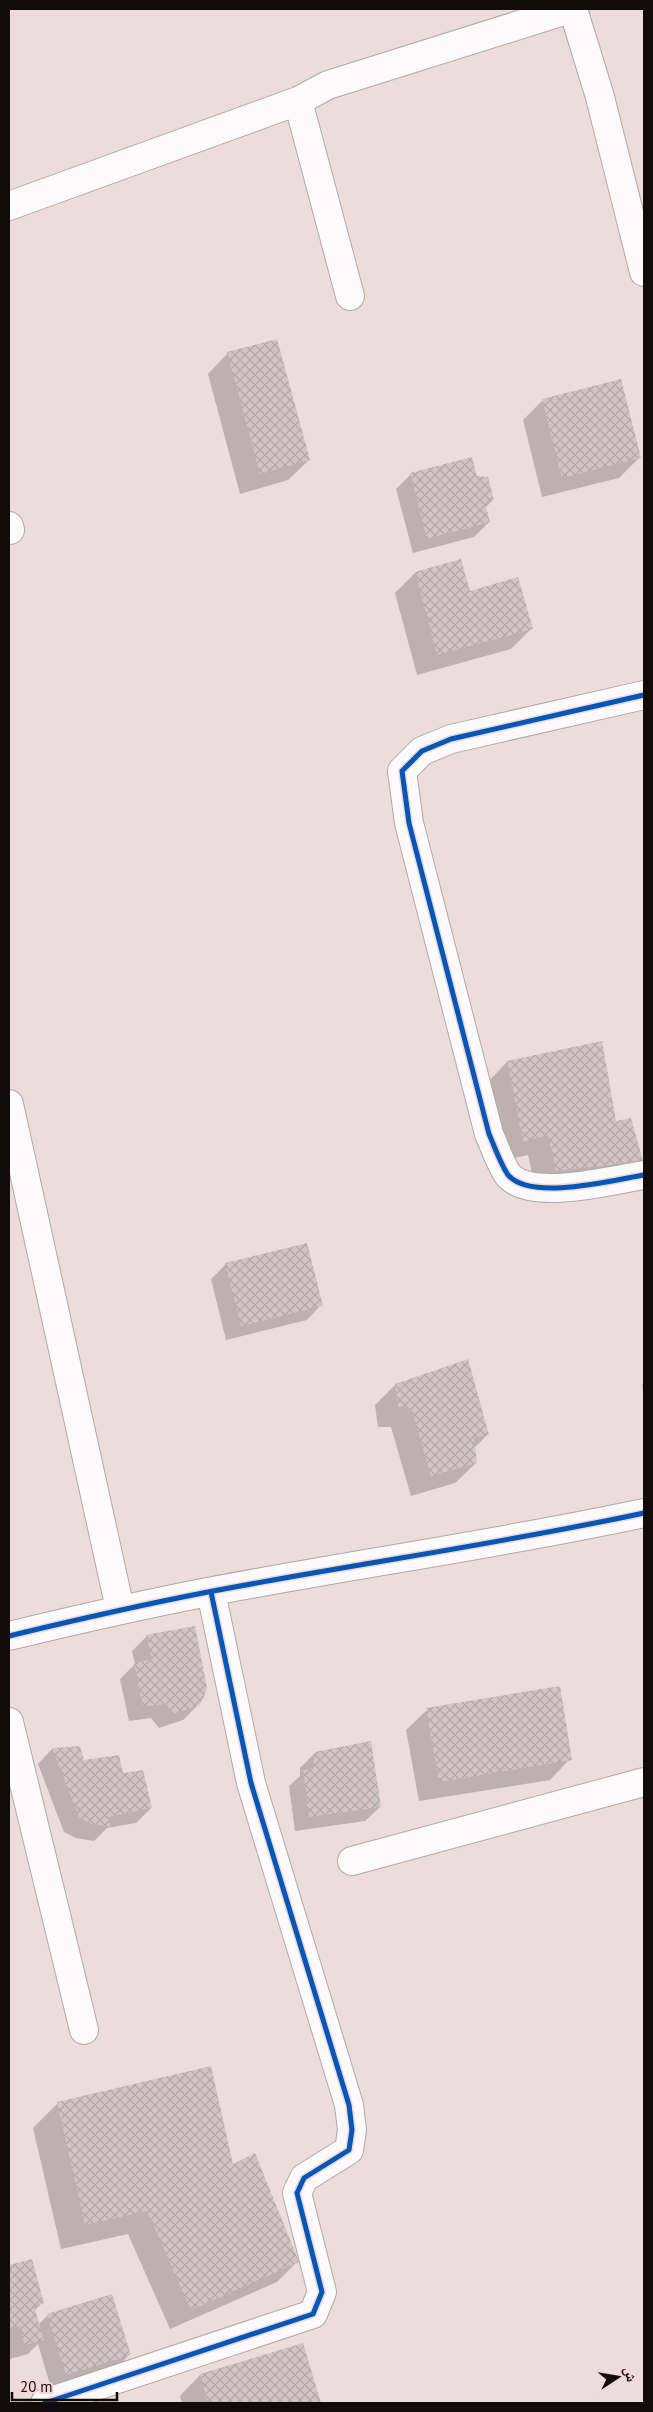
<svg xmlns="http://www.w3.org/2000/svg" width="653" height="2412" font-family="'PT Sans','Noto Naskh Arabic',sans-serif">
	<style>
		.shadow { fill: #0003 }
		.building { fill: url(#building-cross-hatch) }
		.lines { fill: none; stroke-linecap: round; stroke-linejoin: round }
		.minor-casing { stroke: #b3a8a7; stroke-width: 30 }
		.minor { stroke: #fcfafa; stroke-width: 28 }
		.cycleway-casing { stroke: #f2d7d6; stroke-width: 8 }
		.cycleway { stroke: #0057b8; stroke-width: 5 }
	</style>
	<defs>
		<pattern id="building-cross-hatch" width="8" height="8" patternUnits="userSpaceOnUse" patternTransform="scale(1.25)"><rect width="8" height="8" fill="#d1c4c4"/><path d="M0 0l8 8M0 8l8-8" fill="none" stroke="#b3a7a7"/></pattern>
	</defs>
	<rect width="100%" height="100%" fill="#ecdddc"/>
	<path class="shadow" d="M228,353L309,460L288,480L240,494L208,374Z
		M543,400L639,458L619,478L542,497L523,420Z
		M410,475L476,478L493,500L485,508L489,522L474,537L413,553L396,489Z
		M415,573L531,629L511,649L417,675L395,593Z
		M507,1062L615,1122L641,1161L621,1181L536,1191L528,1155L502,1161L487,1083Z
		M226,1264L321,1305L307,1320L226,1340L211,1279Z
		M644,1383V1403L642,1385Z
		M395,1385L487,1435L474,1448L476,1463L455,1483L411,1496L391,1427H378L375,1405Z
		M147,1636L198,1705L183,1720L159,1728L151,1718L129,1721L120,1679L135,1664L132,1651Z
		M427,1710L570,1759L550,1780L419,1801L406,1730Z
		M79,1748L83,1761L122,1774L151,1808L136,1823L107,1828L94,1841L76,1838L64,1832L38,1764L52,1749Z
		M315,1753L380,1807L365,1821L295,1831L289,1786L300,1776V1768Z
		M58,2103L232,2166L298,2261L277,2282L170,2329L128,2234L61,2249L33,2128Z
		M31,2260L43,2302L34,2311L38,2325L48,2315L129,2355L115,2370L51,2388L38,2344L28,2354L10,2359L9,2267Z
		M302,2345L320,2403H182L180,2396L200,2375Z"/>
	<path class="building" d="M277,339L310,460L260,474L227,352Z
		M621,379L641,458L562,478L542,399Z
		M472,457L477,476L488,477L494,500L485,503L490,522L427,539L410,473Z
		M461,559L470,591L518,577L533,629L437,655L415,572Z
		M602,1041L616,1121L631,1118L643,1161L556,1171L548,1135L523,1142L507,1061Z
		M307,1243L323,1306L241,1326L225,1263Z
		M468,1359L489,1435L474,1438L477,1463L431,1476L411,1408L398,1407L395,1384Z
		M195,1626L207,1688L204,1697L199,1705L174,1714L166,1704L143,1707L134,1663L152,1659L146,1635Z
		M560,1686L572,1760L439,1782L426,1708Z
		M371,1741L381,1807L309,1817L303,1770L313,1769L315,1752Z
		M80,1746L84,1760L119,1755L123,1773L143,1770L152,1808L109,1817L110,1827L91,1824L79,1817L52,1748Z
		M211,2066L233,2164L255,2153L299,2262L191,2310L147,2211L85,2225L57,2102Z
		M32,2259L44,2303L34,2306L44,2340L25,2345L19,2326L9,2329V2265Z
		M112,2294L131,2355L66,2375L47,2314Z
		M303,2343L321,2403H208L200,2374Z"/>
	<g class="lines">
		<defs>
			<path id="minor" d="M573,9L600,97L644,272
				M9,206L298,101
				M350,296L298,101L328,85L570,9
				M9,526L10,530
				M644,695L451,739L422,751L402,771L409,823L489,1134C494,1145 502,1168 509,1176C533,1201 613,1180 644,1175
				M9,1104L120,1609
				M9,1636C75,1620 141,1605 208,1592C354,1564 500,1544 644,1513
				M9,1722L84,2030
				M352,1861L644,1782
				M45,2403L313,2314L322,2292L297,2193L304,2178L349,2150L352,2130L349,2105L251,1783L211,1592"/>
		</defs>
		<use href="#minor" class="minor-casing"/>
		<use href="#minor" class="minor"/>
		<defs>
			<path id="cycleway" d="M644,695L451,739L422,751L402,771L409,823L489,1134C494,1145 502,1168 509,1176C533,1201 613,1180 644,1175
				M9,1636C75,1620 141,1605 208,1592C354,1564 500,1544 644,1513
				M45,2403L313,2314L322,2292L297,2193L304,2178L349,2150L352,2130L349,2105L251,1783L211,1592"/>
		</defs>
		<use href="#cycleway" class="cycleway-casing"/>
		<use href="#cycleway" class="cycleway"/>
	</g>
	<rect width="653" height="2412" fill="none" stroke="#130b0a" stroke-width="20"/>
	<g transform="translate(618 2377) rotate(78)" stroke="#f2d7d6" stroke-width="4" paint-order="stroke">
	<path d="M0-4L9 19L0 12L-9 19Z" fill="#130b0a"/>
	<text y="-8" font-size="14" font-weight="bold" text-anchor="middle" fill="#130b0a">ش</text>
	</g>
	<path d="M12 2392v8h105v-8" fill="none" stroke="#130b0a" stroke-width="2.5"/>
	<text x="20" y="2392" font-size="15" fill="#130b0a" stroke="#f2d7d6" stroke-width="4" paint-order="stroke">20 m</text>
</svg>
